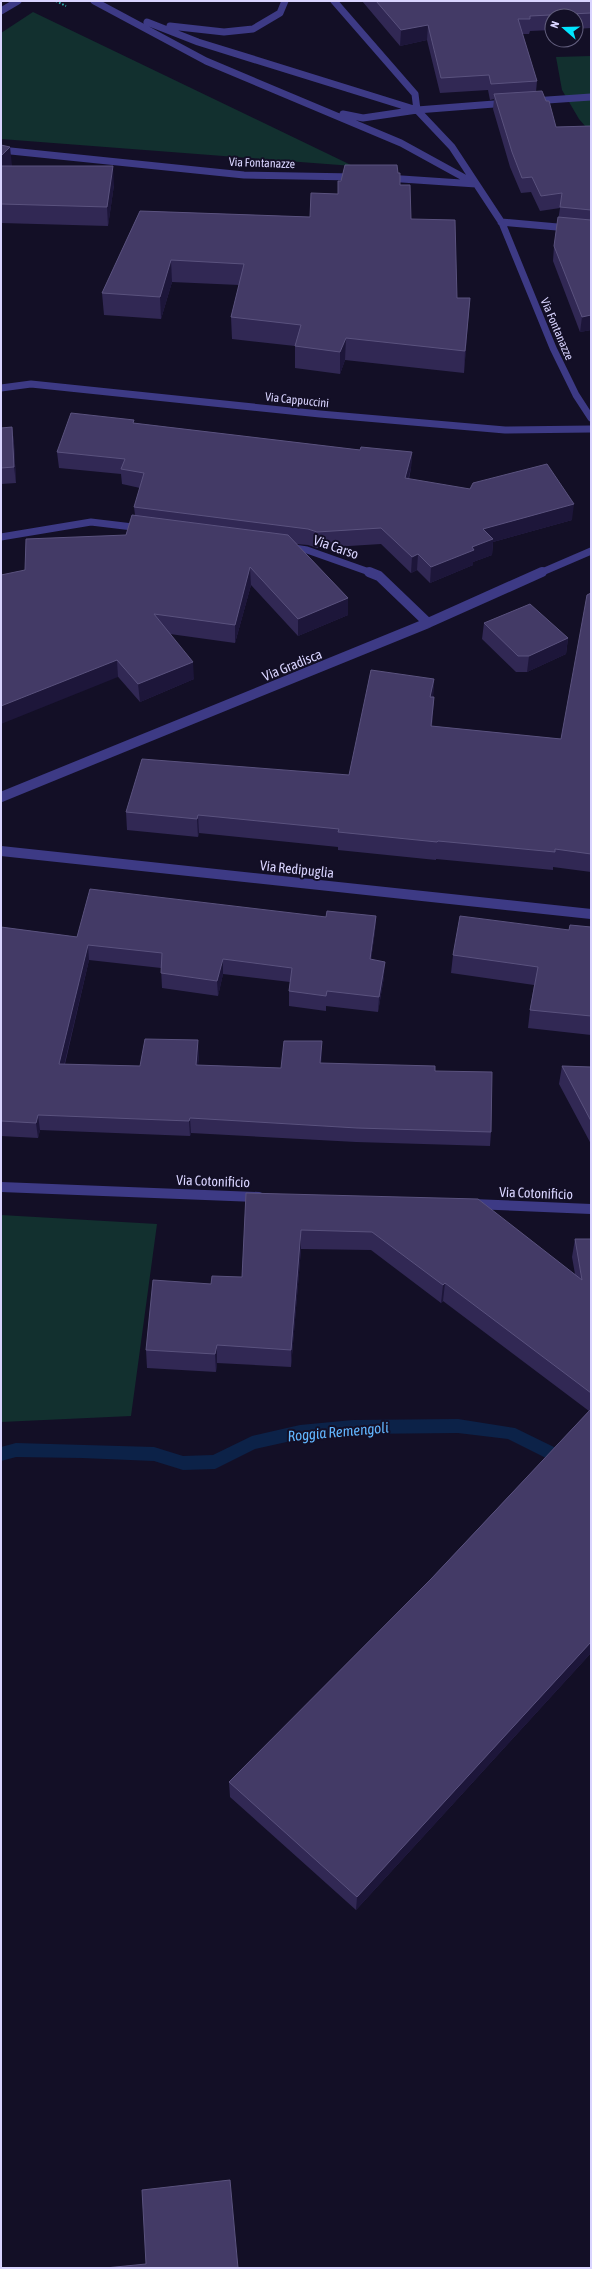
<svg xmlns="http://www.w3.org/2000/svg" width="592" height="2269" font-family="'Asap Condensed',sans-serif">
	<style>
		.green { fill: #12302f }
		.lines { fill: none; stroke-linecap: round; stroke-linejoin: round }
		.stream { fill: #0c2248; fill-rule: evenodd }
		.path { stroke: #2fb8b0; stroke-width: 2; stroke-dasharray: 1.5 2; stroke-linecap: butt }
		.minor-far1 { stroke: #3d3a85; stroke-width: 7 }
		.minor { stroke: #3d3a85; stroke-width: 10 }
		.wall { fill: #312854 }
		.shaded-wall { fill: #1d163a }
		.building { fill: #433a66; stroke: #5a527e }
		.labels { text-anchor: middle; stroke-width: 4; stroke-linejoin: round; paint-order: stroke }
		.far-street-label { font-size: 12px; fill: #d9d4ff; stroke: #130f26 }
		.street-label { font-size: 14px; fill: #d9d4ff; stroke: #130f26 }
		.water-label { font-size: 15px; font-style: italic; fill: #62b6ff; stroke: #130f26 }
	</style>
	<rect width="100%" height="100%" fill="#130f26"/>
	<path class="green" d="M33,12L353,166L1,139V33Z
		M591,56V133L579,119L562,90L556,57Z
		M1,1215L157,1224L131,1416L1,1422Z"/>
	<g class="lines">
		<path class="stream" d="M458,1419L515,1428L560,1450L591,1477V1494L585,1492L550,1460L508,1439L458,1433L353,1434L300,1439L255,1449L215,1469L183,1470L154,1461L82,1458L16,1457L1,1461V1447L16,1443L154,1447L183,1456L213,1455L252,1436L300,1425L353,1420Z"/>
		<path class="path" d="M56,1L66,6"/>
		<path class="minor-far1" d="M94,1L206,61L401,143L472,182
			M334,1L415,94L417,110
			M1,11L18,1
			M147,22L198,42L417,110L452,147L502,223L553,348L576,395L591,418
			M170,26L224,32L253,29L280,13L285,1
			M533,101L591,97
			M343,114L363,118L417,110L507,103
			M1,150L244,175L355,177
			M387,178L476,184
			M501,222L591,230
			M1,388L31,384L320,414L505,430L591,429
			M1,537L91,522L141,528
			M288,547L307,550L372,573
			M540,573L591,551"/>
		<path class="minor" d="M369,572L379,576L428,623
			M1,797L428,623L542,572
			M1,851L591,914
			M1,1187L259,1197
			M473,1204L591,1209"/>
	</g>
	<path class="wall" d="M362,1H591V28L576,29V16H552V30L530,31L529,34H522L537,81L536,92L546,101L556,127L591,126V330L580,332L553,261L554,246L560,208L540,211L531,192L521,193L510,167L493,109L494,99L490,100L488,90L440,93L427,40L400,46Z
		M1,145L12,166L114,185L108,226L1,223Z
		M398,173L400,185L411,219L457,298H470L464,373L345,360L340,374L295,368V346L232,339L231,317L239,285L172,282L161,319L104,315L102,293L140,211L310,217L338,194L341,181Z
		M134,423L360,450L412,452L411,468L409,479L572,520L493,542L492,555L473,562V565L430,583L417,570L411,573L381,544L317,548L308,545L296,544L348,598V615L298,636L251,585L235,643L170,634L194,679L140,702L25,570L126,535L135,515L134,507L140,488L122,484L121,474L59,468L57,452Z
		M12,427L14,443L16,483L1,484V428Z
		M591,593V872L553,867V870L436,859V860L338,850V847L199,833L198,837L127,830L126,812L349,775L434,679L433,697H434L432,726L561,739Z
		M484,623L568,638L566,654L527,672H516L482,639Z
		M376,916L375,931L371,960L384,977L378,1012L326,1006V1011L289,1006V991L290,982L223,974L218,996L162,988L161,968L89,960L65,1064L140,1066L199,1055L198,1065L281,1068L322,1041L321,1063L435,1071L491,1132L490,1146L356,1142L191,1133L190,1136L40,1130L38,1138L1,1136V927L77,937L326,917Z
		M591,927V1035L528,1028L530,1010L534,985L451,973L453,955L569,930Z
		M562,1066L591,1067V1144L559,1084Z
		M246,1193L575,1274L572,1257L575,1239H591V1653L356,1910L230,1797L229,1782L431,1579L589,1411L443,1301L441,1303L371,1250L301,1249L291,1367L217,1363L216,1372L147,1368L146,1350L211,1284L242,1277Z"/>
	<path class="shaded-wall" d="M428,25L427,40L400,46L401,30Z
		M10,147L12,166L1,177V156Z
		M113,166L114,185L108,226L107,207Z
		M171,260L172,282L161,319L160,297Z
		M470,298L468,320L464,373L465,351Z
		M591,315V330L580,332L582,317Z
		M346,338L345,360L340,374V352Z
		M12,427L14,443L16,483L14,467Z
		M412,452L411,468L404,494L405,478Z
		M574,504L572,520L493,542L492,555L473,562V565L430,583L431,567L472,547L483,529Z
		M418,554L417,570L411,573L412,557Z
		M250,567L251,585L235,643V625Z
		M348,598V615L298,636V619Z
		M568,638L566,654L527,672L529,656Z
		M117,660L118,677L1,724V706Z
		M193,662L194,679L140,702L138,684Z
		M434,679L433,698L430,697Z
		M434,697L433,716L429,744L431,726Z
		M198,815L199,833L198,837L197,819Z
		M376,916L375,931L369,974L370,959Z
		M88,945L89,960L61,1078L59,1064Z
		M223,959V974L218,996L217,981Z
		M385,962L384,977L378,1012L379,997Z
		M198,1040L199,1055L196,1080V1065Z
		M322,1041V1056L320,1077V1063Z
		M38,1115L40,1130L38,1138L36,1123Z
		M190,1118L191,1133L190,1136L189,1121Z
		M301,1230V1249L291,1367V1350Z
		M445,1283L443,1301L441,1303L443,1285Z
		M217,1345V1363L216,1372L215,1354Z
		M591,1642V1653L356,1910L357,1897Z"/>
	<path class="building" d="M376,1H591V13L530,16V19H518L537,81L491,84L489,75L441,78L428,25L401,30Z
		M542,91L546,101H549L556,127L591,126V210L560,207L562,193L541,196L532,177L522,178L512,152L494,94Z
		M1,145L10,147L1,156Z
		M345,165H397L398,173H400V185H410L411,219L455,220L457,298H470L465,351L346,338L340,352L295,346L301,325L231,317L244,264L171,260L160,297L102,293L140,211L310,217L311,193L338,194V181H341Z
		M1,166H113L107,207L1,204Z
		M558,217L591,220V315L582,317L554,246Z
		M71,413L134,420L133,423L360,450L361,447L412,452L405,478L470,489L473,483L547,464L574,504L483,529L493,539L472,547L474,550L431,567L418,554L412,557L381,528L317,532L308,529L134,507L144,473L121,469L125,459L57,452Z
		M12,427L14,467L1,468V428Z
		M132,515L288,535L348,598L298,619L250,567L235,625L154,614L193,662L138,684L117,660L1,706V575L25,570L26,539L126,535Z
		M591,593V854L555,849V852L438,841L437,842L338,832L339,829L198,815L197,819L126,812L142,759L349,775L371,670L434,679L430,697H434L431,726L561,739L587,595Z
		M530,604L568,638L529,656H518L484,623Z
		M90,889L326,917L327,911L376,916L370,959L385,962L379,997L327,991L326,996L289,991L292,968L223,959L217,981L161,973L162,953L88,945L59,1064L140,1066L145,1039L198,1040L196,1065L281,1068L284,1041H322L320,1063L435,1066V1071L492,1072L491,1132L357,1128L190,1118L189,1121L38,1115L36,1123L1,1121V927L77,937Z
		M460,916L569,930L570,925L591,927V1016L530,1010L538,967L453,955Z
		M562,1066L591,1067V1121Z
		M246,1193L478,1199L582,1280L575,1239H591V1393L445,1283L443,1285L372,1232L301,1230L291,1350L217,1345L215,1354L146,1350L153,1280L211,1284L212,1276L242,1277Z
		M591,1409V1642L357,1897L229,1782L431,1579Z
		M230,2180L238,2268H105L146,2264L142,2190Z"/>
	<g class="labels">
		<g class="far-street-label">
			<text transform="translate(262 163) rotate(2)" y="4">Via Fontanazze</text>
			<text transform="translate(557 329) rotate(67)" y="4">Via Fontanazze</text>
			<text transform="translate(297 400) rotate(6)" y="4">Via Cappuccini</text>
		</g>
		<g class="street-label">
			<text transform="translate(336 547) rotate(19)" y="5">Via Carso</text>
			<text transform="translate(292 665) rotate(-22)" y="5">Via Gradisca</text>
			<text transform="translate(297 869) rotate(6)" y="5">Via Redipuglia</text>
			<text transform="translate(213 1181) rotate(2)" y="5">Via Cotonificio</text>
			<text transform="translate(536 1193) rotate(2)" y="5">Via Cotonificio</text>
		</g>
		<g class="water-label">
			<text transform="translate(338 1432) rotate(-5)" y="5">Roggia Remengoli</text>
		</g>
	</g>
	<rect width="592" height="2269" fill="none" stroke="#d9d4ff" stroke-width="4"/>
	<g transform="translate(564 28) rotate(290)"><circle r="19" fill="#130f26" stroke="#625e7d"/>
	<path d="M0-3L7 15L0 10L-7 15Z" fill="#00e5ff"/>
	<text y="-6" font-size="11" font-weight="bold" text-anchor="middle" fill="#d9d4ff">N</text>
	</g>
</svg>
